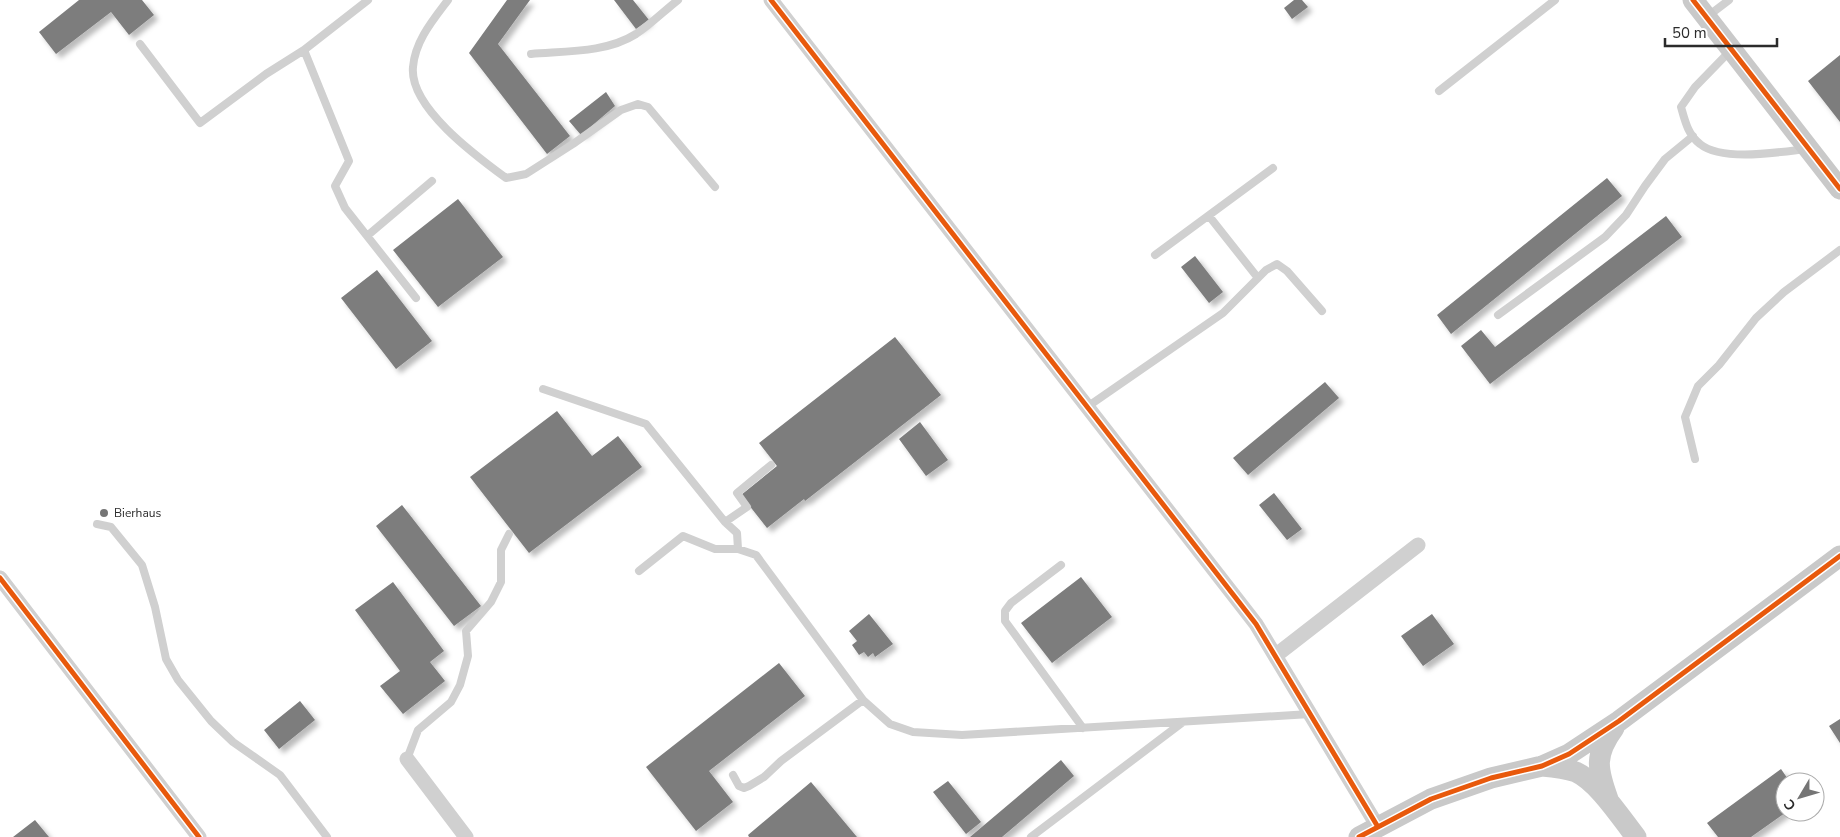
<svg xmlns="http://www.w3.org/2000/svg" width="1840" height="837" font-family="'Nunito Sans',sans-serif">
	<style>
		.building { fill: #7d7d7d; filter: url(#shadow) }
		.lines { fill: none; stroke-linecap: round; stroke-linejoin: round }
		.lane { stroke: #d0d0d0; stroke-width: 8 }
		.street { stroke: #d0d0d0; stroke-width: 15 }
		.secondary { stroke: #c9c9c9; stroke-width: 21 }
		.cycleway-casing { stroke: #fff; stroke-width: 8 }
		.cycleway { stroke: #e8590c; stroke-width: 5 }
		.poi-dot { fill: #757575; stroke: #fff; stroke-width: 2 }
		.labels { text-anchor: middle; stroke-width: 5; stroke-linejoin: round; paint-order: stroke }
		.poi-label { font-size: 12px; fill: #2b2b2b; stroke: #fff; text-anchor: start }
	</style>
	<defs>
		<filter id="shadow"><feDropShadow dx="4.5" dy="4.5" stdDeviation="2.5" flood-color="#0004"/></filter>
	</defs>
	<rect width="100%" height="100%" fill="#fff"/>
	<path class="building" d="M79,0H142L154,15L129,35L111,12L56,54L39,32Z
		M507,0H530L498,44L570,136L547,154L469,53Z
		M614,0H633L649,20L636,29Z
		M1294,0H1302L1308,7L1292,19L1284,8Z
		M1840,55V122L1808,81Z
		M606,92L615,106L581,135L569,121Z
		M1607,178L1622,196L1451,334L1437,315Z
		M458,199L503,257L438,307L393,250Z
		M1666,216L1682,237L1490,384L1461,346L1481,330L1495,347Z
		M1195,256L1223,292L1209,303L1181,267Z
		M377,270L432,341L396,369L341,298Z
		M895,337L941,395L805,501L804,499L767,528L741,495L777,466L759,443Z
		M1325,382L1339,398L1248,475L1233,458Z
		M557,411L592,456L618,436L642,467L529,553L470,477Z
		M920,422L948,460L926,476L899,439Z
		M1274,493L1302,529L1287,540L1259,505Z
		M402,505L481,606L454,626L376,526Z
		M1081,577L1112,617L1052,663L1021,623Z
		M393,582L444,651L430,662L445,681L403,714L380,686L400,671L355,610Z
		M869,614L893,644L875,657L873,653L868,657L864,652L859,655L852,645L857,641L849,631Z
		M1432,614L1454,644L1423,666L1401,636Z
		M779,663L805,696L709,771L733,802L696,831L646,767Z
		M300,701L315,720L279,749L264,730Z
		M1840,719V743L1829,726Z
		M1061,760L1074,776L1002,837H970Z
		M1781,769L1790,782H1785V813L1751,837H1718L1707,823Z
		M948,781L981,822L966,834L933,792Z
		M811,782L857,837H749L748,835Z
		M35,820L49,837H13Z"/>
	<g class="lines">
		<path class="lane" d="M368,0L304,50L349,161L335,186L345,208L416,298
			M448,0C433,20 415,41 413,67C409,107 476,156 506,178L526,174L573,144L621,110L638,104L648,107L715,187
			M1708,16L1729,0
			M140,44L200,123L266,74L304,50
			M1730,51L1695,87L1681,107C1685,121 1688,135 1700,144C1722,162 1780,152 1806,149
			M531,54C565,51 606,53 636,34C651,24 664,11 678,0
			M1439,91L1555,0
			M1209,216L1258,278
			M367,236L432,181
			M1155,255L1273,168
			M1498,315L1605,237L1626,215L1645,186L1665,159L1693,136
			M543,389L646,424L725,522L737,533L738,549L756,555L863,700L890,724L913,732L962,735L1310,714
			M1087,407L1223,313L1266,270L1277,264L1287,271L1322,311
			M1695,459L1685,417L1698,386L1719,365L1756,318L1784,292L1840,250
			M725,522L747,507L737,493L771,465
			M97,524L111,527L142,565L155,607L166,659L178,680L211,721L233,742L280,775L327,837
			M1061,565L1011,603L1005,611V621L1083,728
			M639,571L683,536L715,549H738
			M407,759L418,730L451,702L460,685L468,656L466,631L491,602L501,582V550L509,534
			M733,775L739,786L744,788L749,786L764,777L781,761L863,700
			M1031,837L1183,722"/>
		<path class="street" d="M771,0L1256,624L1378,827
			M0,578L199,837
			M1275,656L1418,545
			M407,759L466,837"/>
		<path class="secondary" d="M1693,0L1840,189
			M1542,766C1554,767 1565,768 1576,772C1598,782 1621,818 1636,837
			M1608,799C1597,769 1594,755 1614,728
			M1359,837L1431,799L1491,778L1542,766L1569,754L1619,721L1840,556"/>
		<defs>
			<path id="cycleway" d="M771,0L1256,624L1378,827
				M1693,0L1840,189
				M0,578L199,837
				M1359,837L1431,799L1491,778L1542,766L1569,754L1619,721L1840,556"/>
		</defs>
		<use href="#cycleway" class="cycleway-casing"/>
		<use href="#cycleway" class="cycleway"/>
	</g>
	<circle class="poi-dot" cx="104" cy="513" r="5"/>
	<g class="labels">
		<g class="poi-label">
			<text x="114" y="517">Bierhaus</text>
		</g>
	</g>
	<g transform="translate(1800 797) rotate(232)"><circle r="24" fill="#ffffff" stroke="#aaaaaa"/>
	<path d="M0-4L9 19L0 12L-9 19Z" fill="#757575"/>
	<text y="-8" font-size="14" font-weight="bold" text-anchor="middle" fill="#2b2b2b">С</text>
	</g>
	<path d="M1665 38v8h112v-8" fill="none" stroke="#2b2b2b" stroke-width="2.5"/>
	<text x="1672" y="38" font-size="15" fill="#2b2b2b" stroke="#ffffff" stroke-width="4" paint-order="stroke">50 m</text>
</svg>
